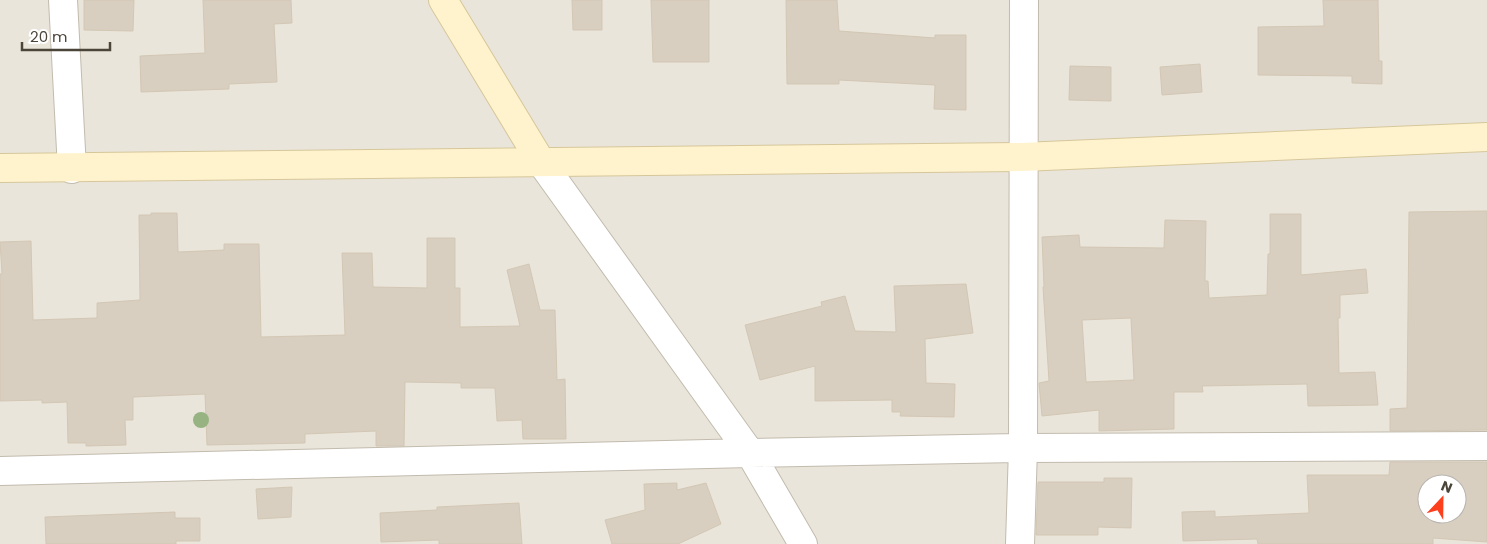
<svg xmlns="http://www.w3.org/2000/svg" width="1487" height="544" font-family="Poppins,sans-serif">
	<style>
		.residential { fill: #eae5da; fill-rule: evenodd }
		.building { fill: #d8cfc1; stroke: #d3c7b4; fill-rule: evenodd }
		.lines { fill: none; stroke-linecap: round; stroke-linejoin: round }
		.street-casing { stroke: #c2bbae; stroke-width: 30 }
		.secondary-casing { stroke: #d6c79b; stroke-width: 30 }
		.street { stroke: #fff; stroke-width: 28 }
		.secondary { stroke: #fff3cd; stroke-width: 28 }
		.tree { fill: #97b381 }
	</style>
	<rect width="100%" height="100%" fill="#f6f3ec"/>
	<path class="residential" d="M0,0H1487V544H0ZM1427,484H1457V514H1427Z"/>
	<path class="building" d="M84,0H134L133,31L84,30Z
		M203,0H291L292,23L274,24L277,82L229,84V89L141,92L140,56L205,53Z
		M572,0H602V30H573Z
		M651,0H709V62H653Z
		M786,0H837L839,31L935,38V35H966V110L934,109L935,85L839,80V84H787Z
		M1323,0H1378L1379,61H1382V84L1352,83V76L1258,75V27L1324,26Z
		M1200,64L1202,92L1162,95L1160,67Z
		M1070,66L1111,67V101L1069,100Z
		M1487,211V430L1390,431V409L1407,408L1409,212Z
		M151,213H177L178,252L224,250V244H259L261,337L345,335L342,253H372L373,287L427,288V238H455V288H460V327L520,326L507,270L529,264L540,310H555L557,380L565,379L566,439H523L522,420L497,421L495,388H461V383L405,382L404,446H376V431L305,434V443L207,445L205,394L133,397V420H125L126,445L86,446V443H68L67,402L42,403V400L0,401V274H2L0,242L31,241L33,320L97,318V303L140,300L139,215H151Z
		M1270,214H1301V275L1366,269L1368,293L1340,295V318H1338L1339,373L1375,372L1378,405L1308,406L1307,384L1202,386L1203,392H1174V429L1099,431V410L1042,416L1039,383L1049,381L1043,287H1044L1042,237L1079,235L1080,247L1164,248L1165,220L1206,221L1205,281H1208L1209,298L1267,295L1268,254H1270ZM1131,318L1134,380L1086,382L1082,320Z
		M966,284L973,333L925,339L926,383L955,384L954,417L900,416L901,412H892V400L815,401V366L760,380L745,325L822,306L821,302L845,296L855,331L896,332L894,286Z
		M1390,462H1487V542L1433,538V544H1258L1257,539L1183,541L1182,512L1215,511V517L1309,513L1307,475H1389ZM1427,484H1457V514H1427Z
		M1104,478H1132L1131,528L1098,527V535H1036L1038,482H1104Z
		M677,483V490L706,483L721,524L678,544H612L605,520L645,510L644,484Z
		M292,487L291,517L258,519L256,489Z
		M519,503L522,544H439V540L381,542L380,513L437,510V507Z
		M175,512V518H200V541H176V544H46L45,517Z"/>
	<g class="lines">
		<defs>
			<path id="street" d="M63,0L72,169
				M541,162L750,453L803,544
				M0,471L750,453L1023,448L1487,446
				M1020,544L1023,448L1024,0"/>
			<path id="secondary" d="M443,0L541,162
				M0,168L1022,157L1487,137"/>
		</defs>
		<use href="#street" class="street-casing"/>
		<use href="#secondary" class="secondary-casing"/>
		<use href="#street" class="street"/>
		<use href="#secondary" class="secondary"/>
	</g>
	<circle class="tree" cx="201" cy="420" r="8"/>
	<g transform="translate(1442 499) rotate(22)"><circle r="24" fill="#ffffff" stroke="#b7b4b0"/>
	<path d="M0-4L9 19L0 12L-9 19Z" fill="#fc3f1d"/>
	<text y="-8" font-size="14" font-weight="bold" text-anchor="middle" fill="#4b4439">N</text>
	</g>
	<path d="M22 42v8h88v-8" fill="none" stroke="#4b4439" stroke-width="2.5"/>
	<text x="30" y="42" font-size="15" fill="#4b4439" stroke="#ffffff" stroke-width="4" paint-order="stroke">20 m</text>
</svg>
